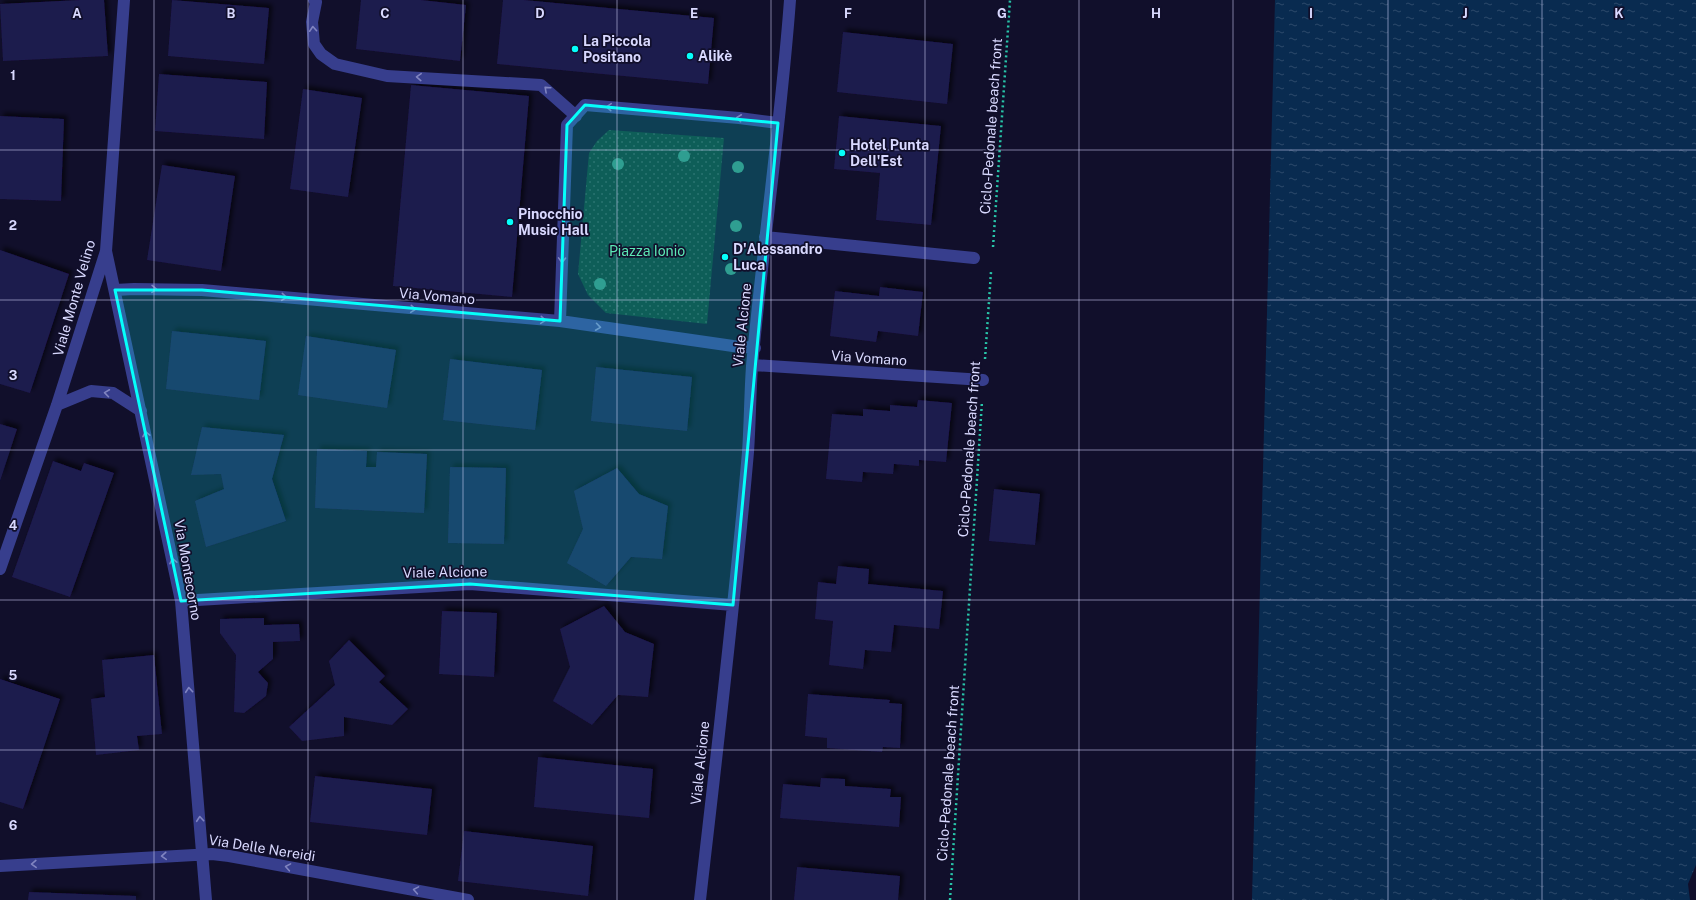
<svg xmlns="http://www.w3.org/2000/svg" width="1696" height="900" font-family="'Public Sans',sans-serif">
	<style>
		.park { fill: url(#park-dots) }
		.water { fill: url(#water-ripples) }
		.pier { fill: #110f2b }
		.building { fill: #1e1a4e; filter: url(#shadow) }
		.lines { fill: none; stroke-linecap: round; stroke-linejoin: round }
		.path { stroke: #28c5a9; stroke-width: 2.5; stroke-dasharray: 2 3; stroke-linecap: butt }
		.minor { stroke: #373e8d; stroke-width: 12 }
		.tree { fill: #3a8677 }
		.oneway { stroke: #8084c0 }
		.marked { fill: #05fffb; fill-opacity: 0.2; stroke: #05fffb; stroke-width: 3; stroke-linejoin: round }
		.grid { fill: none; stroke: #d9d9ff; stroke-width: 1; stroke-opacity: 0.55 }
		.poi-dot { fill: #05fffb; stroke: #110f2b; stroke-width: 1.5 }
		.labels { text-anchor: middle; stroke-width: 3.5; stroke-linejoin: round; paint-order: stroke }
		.poi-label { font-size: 14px; font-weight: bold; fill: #d9d9ff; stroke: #110f2b; text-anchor: start }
		.street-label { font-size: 14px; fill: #d9d9ff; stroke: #110f2b }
		.park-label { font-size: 14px; fill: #5ce8b5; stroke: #110f2b }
		.grid-label { font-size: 13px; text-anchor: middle; font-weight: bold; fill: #d9d9ff; stroke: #110f2b; stroke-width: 3.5; stroke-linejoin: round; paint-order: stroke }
	</style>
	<defs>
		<pattern id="park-dots" width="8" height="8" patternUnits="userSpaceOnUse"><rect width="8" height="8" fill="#113630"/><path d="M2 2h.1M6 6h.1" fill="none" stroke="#33524f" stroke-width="1.8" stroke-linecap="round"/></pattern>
		<pattern id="water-ripples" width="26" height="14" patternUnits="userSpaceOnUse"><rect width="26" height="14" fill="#092b50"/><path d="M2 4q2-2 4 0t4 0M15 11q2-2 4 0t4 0" fill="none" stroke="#2c496a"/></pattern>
		<filter id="shadow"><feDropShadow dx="3.5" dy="-3.5" stdDeviation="2" flood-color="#0009"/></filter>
	</defs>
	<rect width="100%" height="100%" fill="#110f2b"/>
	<path class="park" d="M609,130L724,138L707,324L606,313L588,295L578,274L589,153L597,141Z"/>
	<path class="water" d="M1275,0H1696V900H1252Z"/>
	<path class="pier" d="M1696,865V900H1690L1688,884Z"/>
	<path class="building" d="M80,0H104L108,56L3,61L0,4Z
		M172,0L269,8L264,64L168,56Z
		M361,0H421L466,5L460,61L356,49Z
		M503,0H524L714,18L708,84L497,64Z
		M843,32L953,44L947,104L837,92Z
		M159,74L267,82L264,139L155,131Z
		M411,85L529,96L512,297L393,286Z
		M303,89L362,98L348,197L290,189Z
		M0,116L64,119L61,201L0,199Z
		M839,116L941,126L931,225L876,220L880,173L834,169Z
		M162,165L235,176L221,271L147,260Z
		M0,250L69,274L30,393L0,384Z
		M880,287L923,292L918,336L878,331L876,342L830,336L835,291L879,296Z
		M172,331L266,341L259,400L166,389Z
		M306,336L396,350L387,408L298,395Z
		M450,359L542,370L535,430L443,420Z
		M596,367L692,377L687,431L591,421Z
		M918,400L952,403L946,462L919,460V466L894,464L893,474L863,472L862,482L826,479L832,414L863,416V409L890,411V405L917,407Z
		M0,424L17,429L0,481Z
		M202,427L284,435L272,479L286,521L206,547L195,501L224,489L221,474L191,475Z
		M317,449L367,451L366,467H376L377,452L427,454L424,513L315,508Z
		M53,461L81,471L84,463L114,473L70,597L12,577Z
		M450,467L506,468L504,544L448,543Z
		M617,468L639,494L668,506L662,559L631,557L606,586L567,563L583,529L574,491Z
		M994,489L1040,494L1035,545L989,541Z
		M838,566L869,569L868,584L943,591L939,629L894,625L891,652L865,650L863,669L829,665L833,621L815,619L818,582L836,584Z
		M604,606L625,632L654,644L648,697L618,695L592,725L553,701L570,667L560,629Z
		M442,611L497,613L494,677L439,674Z
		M264,618V625L299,624L300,641L273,642V659L258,672L268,683L266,696L244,713L234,712L236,655L220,633V619Z
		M349,640L385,676L379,682L408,709L392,725L344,717V736L302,741L289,727L335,685L329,661Z
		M154,655L162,734L137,736L139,750L96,755L91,699L105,697L102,660Z
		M0,679L60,699L23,809L0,802Z
		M808,694L890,700L889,703L902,704L900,748L883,747L882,752L827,748V738L805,736Z
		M538,757L653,769L649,818L534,807Z
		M315,776L432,789L427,835L310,822Z
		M821,778L845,779V786L891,789L890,797H901L899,827L780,818L783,784L820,787Z
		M464,831L593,846L588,896L458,881Z
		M797,867L900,876L898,900H794Z
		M29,892L136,896V900H28Z"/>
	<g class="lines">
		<path class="path" d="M993,247L1010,0
			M985,359L991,272
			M950,900L982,401"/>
		<path class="minor" d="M314,0L316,2L312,22L314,44L321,54L335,64L387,76L541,85L576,116
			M765,237L974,258
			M106,251L181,601L206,900
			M115,290L134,289L202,290L560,321L733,346L755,348
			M560,321L567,125L585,105L739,118L778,123
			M753,365L983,380
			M57,405L91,391L113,393L141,411
			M0,569L57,405L106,251L124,0
			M181,601L470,584L733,605
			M0,866L212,854L229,856L468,900
			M700,900C717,751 735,602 748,452C750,424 750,395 752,366C763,244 781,122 790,0"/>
	</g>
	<g class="tree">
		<circle cx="684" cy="156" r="6"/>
		<circle cx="618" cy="164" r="6"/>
		<circle cx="738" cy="167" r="6"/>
		<circle cx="736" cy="226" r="6"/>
		<circle cx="731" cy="269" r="6"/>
		<circle cx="600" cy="284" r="6"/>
	</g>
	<defs><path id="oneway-chevron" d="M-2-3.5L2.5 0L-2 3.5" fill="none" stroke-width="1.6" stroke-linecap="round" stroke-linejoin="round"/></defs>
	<g class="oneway">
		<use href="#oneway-chevron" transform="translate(313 29) rotate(-94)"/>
		<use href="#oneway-chevron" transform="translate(419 77) rotate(-177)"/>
		<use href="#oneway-chevron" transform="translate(547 89) rotate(-138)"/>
		<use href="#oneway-chevron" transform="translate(609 107) rotate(-176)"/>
		<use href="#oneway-chevron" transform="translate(739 118) rotate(-174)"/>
		<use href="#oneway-chevron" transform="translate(562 260) rotate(92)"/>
		<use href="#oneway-chevron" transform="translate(154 289) rotate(1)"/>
		<use href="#oneway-chevron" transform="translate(284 297) rotate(5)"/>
		<use href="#oneway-chevron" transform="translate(413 309) rotate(5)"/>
		<use href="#oneway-chevron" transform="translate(543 320) rotate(5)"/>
		<use href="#oneway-chevron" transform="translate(598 327) rotate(8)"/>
		<use href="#oneway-chevron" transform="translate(107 393) rotate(-172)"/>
		<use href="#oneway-chevron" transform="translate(146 434) rotate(-102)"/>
		<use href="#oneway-chevron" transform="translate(173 561) rotate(-102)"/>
		<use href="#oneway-chevron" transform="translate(189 690) rotate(-95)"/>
		<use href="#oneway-chevron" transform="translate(200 819) rotate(-95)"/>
		<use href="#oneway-chevron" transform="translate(164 856) rotate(176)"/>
		<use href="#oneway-chevron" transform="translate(34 864) rotate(178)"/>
		<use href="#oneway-chevron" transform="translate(288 867) rotate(-170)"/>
		<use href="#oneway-chevron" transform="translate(416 890) rotate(-170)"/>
	</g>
	<path class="marked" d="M585,105L778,123L733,605L470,584L181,601L115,290H202L560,321L567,125Z"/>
	<path class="grid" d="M154,0V900M308,0V900M463,0V900M617,0V900M771,0V900M925,0V900M1079,0V900M1233,0V900M1388,0V900M1542,0V900M0,150H1696M0,300H1696M0,450H1696M0,600H1696M0,750H1696"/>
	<g class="poi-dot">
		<circle cx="575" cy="49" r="4"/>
		<circle cx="690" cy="56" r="4"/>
		<circle cx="842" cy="153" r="4"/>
		<circle cx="510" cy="222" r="4"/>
		<circle cx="725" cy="257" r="4"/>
	</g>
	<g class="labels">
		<g class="poi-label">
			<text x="583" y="46">La Piccola<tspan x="583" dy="16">Positano</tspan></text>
			<text x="698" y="61">Alikè</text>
			<text x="850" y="150">Hotel Punta<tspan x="850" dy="16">Dell'Est</tspan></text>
			<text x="518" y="219">Pinocchio<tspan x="518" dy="16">Music Hall</tspan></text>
			<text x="733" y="254">D'Alessandro<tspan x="733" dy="16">Luca</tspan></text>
		</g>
		<g class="street-label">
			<text transform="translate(991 126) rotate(-86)" y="5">Ciclo-Pedonale beach front</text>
			<text transform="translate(437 296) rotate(5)" y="5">Via Vomano</text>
			<text transform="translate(74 298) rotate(-74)" y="5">Viale Monte Velino</text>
			<text transform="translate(742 325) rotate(-84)" y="5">Viale Alcione</text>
			<text transform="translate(869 358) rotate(4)" y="5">Via Vomano</text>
			<text transform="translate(969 449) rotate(-86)" y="5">Ciclo-Pedonale beach front</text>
			<text transform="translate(188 570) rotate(80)" y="5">Via Montecorno</text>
			<text transform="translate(445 572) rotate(-1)" y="5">Viale Alcione</text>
			<text transform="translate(700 763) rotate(-84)" y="5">Viale Alcione</text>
			<text transform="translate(948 773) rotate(-86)" y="5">Ciclo-Pedonale beach front</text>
			<text transform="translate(262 848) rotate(9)" y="5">Via Delle Nereidi</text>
		</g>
		<g class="park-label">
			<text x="647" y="256">Piazza Ionio</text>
		</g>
	</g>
	<g class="grid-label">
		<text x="77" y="18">A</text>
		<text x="231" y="18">B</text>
		<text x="385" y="18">C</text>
		<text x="540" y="18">D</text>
		<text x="694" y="18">E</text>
		<text x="848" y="18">F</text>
		<text x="1002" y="18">G</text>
		<text x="1156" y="18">H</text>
		<text x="1311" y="18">I</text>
		<text x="1465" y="18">J</text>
		<text x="1619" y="18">K</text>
		<text x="13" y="80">1</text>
		<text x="13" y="230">2</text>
		<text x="13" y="380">3</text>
		<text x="13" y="530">4</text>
		<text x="13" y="680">5</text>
		<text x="13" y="830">6</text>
	</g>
</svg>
